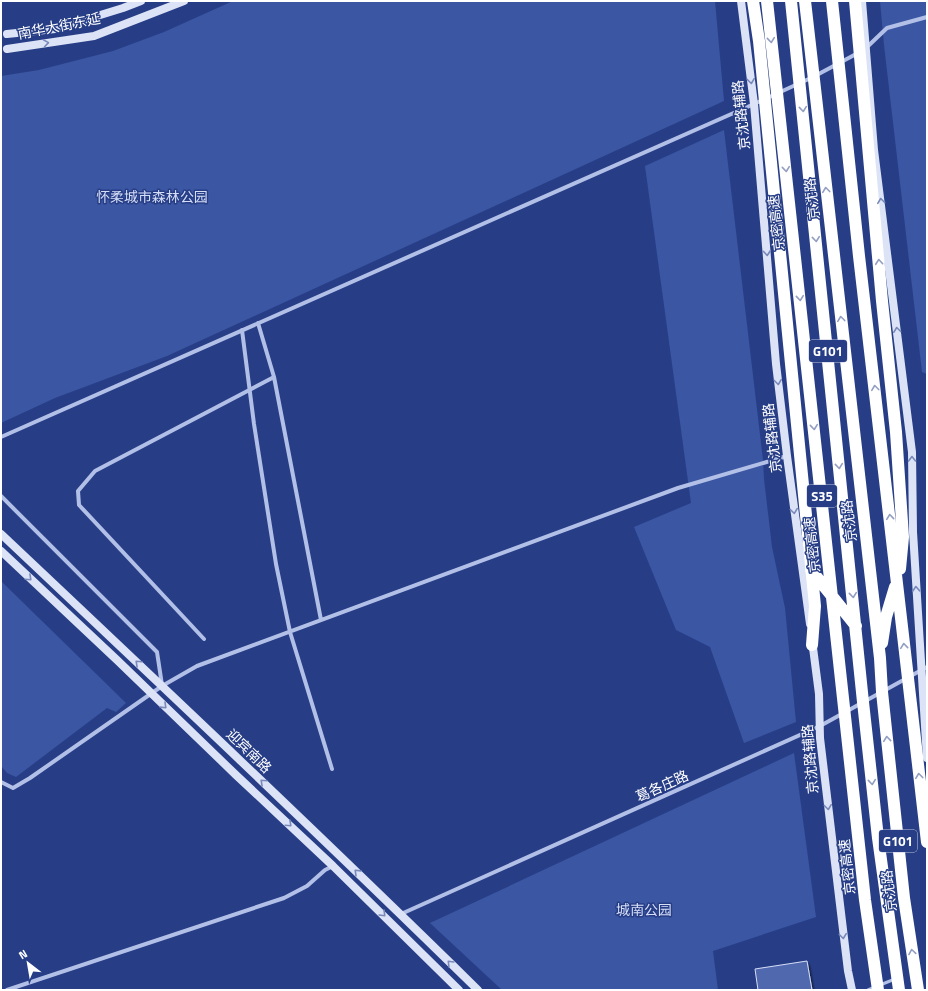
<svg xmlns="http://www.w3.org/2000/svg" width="928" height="991" font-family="'Titillium Web','Noto Sans SC',sans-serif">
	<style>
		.green { fill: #3b56a3 }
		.building { fill: #4f67ae; stroke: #d6def7; filter: url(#shadow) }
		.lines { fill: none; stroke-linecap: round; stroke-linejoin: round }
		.lane { stroke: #b2c0e8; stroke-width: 3 }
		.street { stroke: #b2c0e8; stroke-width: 4 }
		.secondary { stroke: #dce3f7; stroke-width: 8 }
		.highway { stroke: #fff; stroke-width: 12 }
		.oneway { stroke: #939ec3 }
		.oneway2 { stroke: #7888b9 }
		.labels { text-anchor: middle; stroke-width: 3; stroke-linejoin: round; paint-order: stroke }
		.shield { fill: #273e87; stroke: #bec5db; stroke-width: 1 }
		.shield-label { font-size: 13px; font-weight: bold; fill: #fff }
		.street-label { font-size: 14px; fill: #fff; stroke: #273e87 }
		.park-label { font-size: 14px; fill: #d6def7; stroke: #273e87 }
	</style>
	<defs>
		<filter id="shadow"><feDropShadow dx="2" dy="3.5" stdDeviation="1" flood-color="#0009"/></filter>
	</defs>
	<rect width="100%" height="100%" fill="#273e87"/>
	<path class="green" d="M233,1H715L724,101L167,356L55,398L1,423V76L39,70L113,51L164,32Z
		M880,1H927V374L922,372L884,45Z
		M724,130L763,460L764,479L772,547L785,608L796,722L744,743L710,647L676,630L634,527L691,503L645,166Z
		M1,581L126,703L116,712L107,708L16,777L7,773L1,766Z
		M794,753L816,917L713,951L718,990H502L430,923Z"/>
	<path class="building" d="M807,961L812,990H758L755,969Z"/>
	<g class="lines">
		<path class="lane" d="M880,985L895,979
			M868,990L875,987"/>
		<path class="street" d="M866,48L887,28L927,17
			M258,323L274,377L321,620
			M242,330L254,424L276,564L290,632L332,769
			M1,437L754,104L813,77L858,53
			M1,496L157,652L162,685
			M204,639L79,505L78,491L95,471L274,377
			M1,782L13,788L30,778L162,686L197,666L678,488L787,456
			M401,914L820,726L927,667
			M7,990L284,898L307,886L325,870L333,866"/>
		<path class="secondary" d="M741,1L754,104L776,364L787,456L810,624
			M862,1L874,150L912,452L913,532L927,758
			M7,34L55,29L123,8L141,1
			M7,49L94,36L184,1
			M1,534C161,685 321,836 478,990
			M1,551L117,660L236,775L333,866L459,990
			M812,640L819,694L820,738L848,971L852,990"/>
		<path class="highway" d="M753,1L759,41L815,606L812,645
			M767,1L865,900L878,990
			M791,1L863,702L878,838L899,990
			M805,1L880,658L882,692L904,898L918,990
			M832,1L859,256L927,842
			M855,1L882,301L896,432L903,537L900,569
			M811,570L856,626
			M882,643L886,617L895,587"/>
	</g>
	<defs><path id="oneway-chevron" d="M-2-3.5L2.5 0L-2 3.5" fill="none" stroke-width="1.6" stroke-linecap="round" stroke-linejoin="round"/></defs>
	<g class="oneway">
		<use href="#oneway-chevron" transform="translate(771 40) rotate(84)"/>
		<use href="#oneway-chevron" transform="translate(803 109) rotate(84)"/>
		<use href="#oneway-chevron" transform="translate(786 169) rotate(84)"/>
		<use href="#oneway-chevron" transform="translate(826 190) rotate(-97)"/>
		<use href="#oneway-chevron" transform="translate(816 239) rotate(84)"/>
		<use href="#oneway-chevron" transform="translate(879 262) rotate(-95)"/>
		<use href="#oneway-chevron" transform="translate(800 298) rotate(84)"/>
		<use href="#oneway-chevron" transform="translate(841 319) rotate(-97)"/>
		<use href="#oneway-chevron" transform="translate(875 388) rotate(-97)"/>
		<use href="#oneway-chevron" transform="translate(814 427) rotate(84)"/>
		<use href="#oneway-chevron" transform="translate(839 466) rotate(84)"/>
		<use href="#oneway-chevron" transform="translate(890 517) rotate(-96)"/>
		<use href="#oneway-chevron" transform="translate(853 595) rotate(84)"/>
		<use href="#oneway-chevron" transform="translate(904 646) rotate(-96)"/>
		<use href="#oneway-chevron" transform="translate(887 739) rotate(-96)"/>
		<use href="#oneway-chevron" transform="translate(919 776) rotate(-97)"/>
		<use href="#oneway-chevron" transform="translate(872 782) rotate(84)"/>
		<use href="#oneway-chevron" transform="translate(912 952) rotate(-99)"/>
	</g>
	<g class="oneway2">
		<use href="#oneway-chevron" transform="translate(46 43) rotate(-9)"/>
		<use href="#oneway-chevron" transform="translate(751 81) rotate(83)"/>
		<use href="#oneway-chevron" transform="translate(881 201) rotate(-97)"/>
		<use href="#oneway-chevron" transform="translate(767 253) rotate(85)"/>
		<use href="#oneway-chevron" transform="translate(897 330) rotate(-97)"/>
		<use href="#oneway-chevron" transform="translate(778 382) rotate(83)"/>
		<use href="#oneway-chevron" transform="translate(912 459) rotate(-91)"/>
		<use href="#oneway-chevron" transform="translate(794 511) rotate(82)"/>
		<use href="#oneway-chevron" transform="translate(29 578) rotate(43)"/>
		<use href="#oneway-chevron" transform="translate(916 589) rotate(-93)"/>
		<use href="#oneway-chevron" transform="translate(138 663) rotate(-137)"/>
		<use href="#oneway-chevron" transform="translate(164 706) rotate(44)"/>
		<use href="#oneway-chevron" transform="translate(263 782) rotate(-137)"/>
		<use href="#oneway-chevron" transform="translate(828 807) rotate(83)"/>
		<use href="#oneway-chevron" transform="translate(289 824) rotate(43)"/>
		<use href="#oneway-chevron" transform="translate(357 872) rotate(-136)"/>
		<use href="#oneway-chevron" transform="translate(383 914) rotate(45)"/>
		<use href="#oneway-chevron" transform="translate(843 936) rotate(83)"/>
		<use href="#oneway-chevron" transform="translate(450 963) rotate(-135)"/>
	</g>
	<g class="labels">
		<g class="shield">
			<rect x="809" y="340" width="38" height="22" rx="3"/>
			<rect x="807" y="485" width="30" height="22" rx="3"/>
			<rect x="879" y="830" width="38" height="22" rx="3"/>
		</g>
		<g class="shield-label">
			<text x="828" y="356">G101</text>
			<text x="822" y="501">S35</text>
			<text x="898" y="846">G101</text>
		</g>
		<g class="street-label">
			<text transform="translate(59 26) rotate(-11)" y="5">南华大街东延</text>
			<text transform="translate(741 115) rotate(-96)" y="5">京沈路辅路</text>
			<text transform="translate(812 199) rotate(-97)" y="5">京沈路</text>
			<text transform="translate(776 223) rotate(-96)" y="5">京密高速</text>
			<text transform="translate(772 438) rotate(-97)" y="5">京沈路辅路</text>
			<text transform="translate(849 521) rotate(-97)" y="5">京沈路</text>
			<text transform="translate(812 545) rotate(-96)" y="5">京密高速</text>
			<text transform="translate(249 751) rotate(44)" y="5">迎宾南路</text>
			<text transform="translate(810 759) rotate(-95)" y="5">京沈路辅路</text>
			<text transform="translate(662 786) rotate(-24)" y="5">葛各庄路</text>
			<text transform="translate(847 867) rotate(-96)" y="5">京密高速</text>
			<text transform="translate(889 891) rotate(-97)" y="5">京沈路</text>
		</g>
		<g class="park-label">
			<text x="152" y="202">怀柔城市森林公园</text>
			<text x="644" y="915">城南公园</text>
		</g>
	</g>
	<rect width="928" height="991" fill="none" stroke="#ffffff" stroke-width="4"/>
	<g transform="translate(28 963) rotate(329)" stroke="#273e87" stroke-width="3" paint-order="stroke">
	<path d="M0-3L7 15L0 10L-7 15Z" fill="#ffffff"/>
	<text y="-6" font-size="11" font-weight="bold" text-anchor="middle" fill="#ffffff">N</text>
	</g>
</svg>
